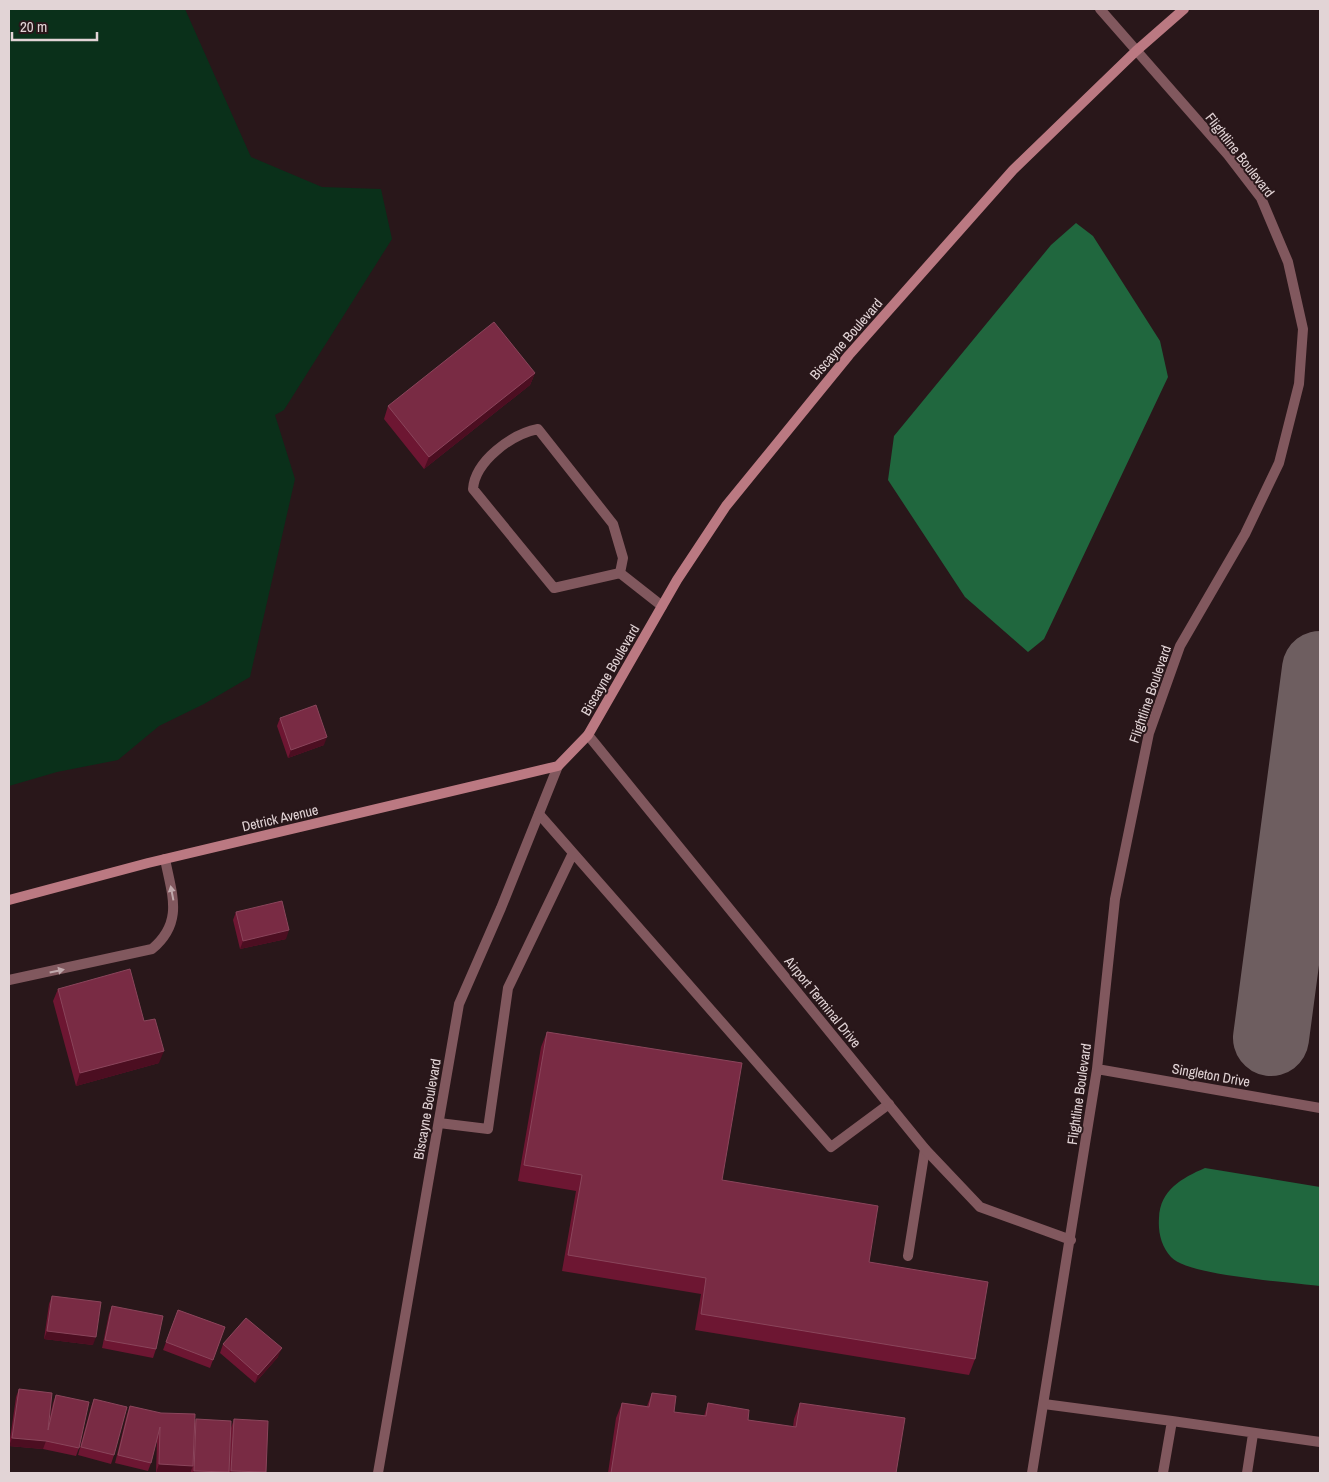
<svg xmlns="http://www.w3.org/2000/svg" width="1329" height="1482" font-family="'Archivo Narrow',sans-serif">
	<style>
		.green { fill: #0a301a }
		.water { fill: #20673e }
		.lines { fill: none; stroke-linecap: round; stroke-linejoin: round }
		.taxiway { stroke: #6e5e60; stroke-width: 76 }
		.lane { stroke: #81585e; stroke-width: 10 }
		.street { stroke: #81585e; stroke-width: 10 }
		.secondary { stroke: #bb7982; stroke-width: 10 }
		.wall { fill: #6d1632 }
		.shaded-wall { fill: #4c0e21 }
		.building { fill: #792b44; stroke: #8a455b }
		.oneway { fill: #c0a9ac }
		.labels { text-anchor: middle; stroke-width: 4; stroke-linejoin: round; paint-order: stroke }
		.street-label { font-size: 14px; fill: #e2d4d6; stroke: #29171a }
	</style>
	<rect width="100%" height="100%" fill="#29171a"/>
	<path class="green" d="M9,9H185L251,157L322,187L381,189L392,239L284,410L275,415L295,479L250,677L204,704L159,726L118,760L57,772L9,786Z"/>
	<path class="water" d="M1076,223L1093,236L1160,341L1168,377L1044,639L1028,652L965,597L888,480L894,436L1051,245Z
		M1205,1168L1320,1187V1286C1291,1282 1188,1276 1171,1257C1161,1246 1158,1232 1159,1218C1160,1190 1182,1178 1205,1168Z"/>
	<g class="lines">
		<path class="taxiway" d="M1271,1038L1320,669"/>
		<path class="lane" d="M538,429L613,524L623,558L620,573L554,588L473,489C475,461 512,434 538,429Z
			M620,573L662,606
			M539,814L831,1147L889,1104
			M9,980L152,949C184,922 172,895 165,859
			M439,1123L488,1129L508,988L573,853
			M908,1256L925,1149
			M1044,1404L1172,1421
			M1163,1473L1172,1421L1320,1442
			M1247,1473L1253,1434"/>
		<path class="street" d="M588,735L925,1149L980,1207L1071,1240
			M1097,1069L1320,1108
			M378,1473L459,1004L501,908L558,766
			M1032,1473L1097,1069L1115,899L1149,733L1180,646L1245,534L1279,463L1299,384L1303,329L1288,262L1261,198L1228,155L1100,9"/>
		<path class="secondary" d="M9,900L148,863L558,766L588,735L677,580L726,506L849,355L1013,170L1136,51L1184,9"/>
	</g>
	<path class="wall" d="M535,373L530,385L424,469L384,419L388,406Z
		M280,718L324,745L288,758L277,726Z
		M236,912L286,939L240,949L233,920Z
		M58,989L159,1063L76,1086L53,1001Z
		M547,1032L722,1180L975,1359L969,1375L695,1330L701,1294L562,1271L576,1191L518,1181L541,1047Z
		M52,1296L93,1345L44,1339L49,1304Z
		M112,1306L156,1349L153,1358L102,1348L109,1314Z
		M178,1310L225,1327L210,1368L163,1350Z
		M223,1344L278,1357L255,1383L220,1353Z
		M19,1389L49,1421L53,1403L56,1395L79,1448L76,1456L43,1449L9,1446L16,1397Z
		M652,1393L674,1412L704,1416L708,1403L748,1420L793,1427L794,1419L800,1403L896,1473H608L616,1418L622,1403L647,1406Z
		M94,1399L114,1455L111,1464L78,1455L91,1407Z
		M130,1406L195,1423L196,1419L229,1472L228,1473H191V1470L190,1473H156L157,1440L151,1463L148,1471L115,1463L127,1414Z
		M234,1419L266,1472V1473H229L231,1428Z"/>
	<path class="shaded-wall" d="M535,373L530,385L424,469L429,457Z
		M327,737L324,745L288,758L291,750Z
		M289,930L286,939L240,949L243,941Z
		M164,1051L159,1063L76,1086L80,1073Z
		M47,1331L96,1337L93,1345L44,1339Z
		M282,1348L278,1357L255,1383L258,1375Z
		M12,1438L46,1441L43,1449L9,1446Z
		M159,1464L193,1466L190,1473H156Z
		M194,1471L229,1472L228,1473H193Z
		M231,1471L266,1472V1473H231Z"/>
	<path class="building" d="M494,322L535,373L429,457L388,406Z
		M316,705L327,737L291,750L280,718Z
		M282,901L289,930L243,941L236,912Z
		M130,969L144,1021L155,1019L164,1051L80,1073L58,989Z
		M547,1032L742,1063L722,1180L878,1206L869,1262L988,1282L975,1359L701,1314L706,1278L568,1255L582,1175L524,1165Z
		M52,1296L101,1302L96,1337L47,1331Z
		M112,1306L163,1316L156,1349L105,1340Z
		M178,1310L225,1327L213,1360L166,1342Z
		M246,1318L282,1348L258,1375L223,1344Z
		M19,1389L52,1393L48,1430L56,1395L89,1402L79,1448L46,1441L12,1438Z
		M652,1393L676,1396L674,1412L706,1416L708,1403L749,1410L748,1420L796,1427L800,1403L905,1418L896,1473H611L622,1403L649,1407Z
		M94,1399L127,1407L114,1455L81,1447Z
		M130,1406L161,1413L195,1414L193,1466L159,1464L160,1427L151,1463L118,1455Z
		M196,1419L231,1421L229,1472L194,1471Z
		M234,1419L268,1421L266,1472L231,1471Z"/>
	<defs><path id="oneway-solid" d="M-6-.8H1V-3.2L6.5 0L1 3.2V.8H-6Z" transform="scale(1.25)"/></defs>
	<g class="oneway">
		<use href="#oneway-solid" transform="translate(172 893) rotate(-101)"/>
		<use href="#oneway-solid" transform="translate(57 971) rotate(-12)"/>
	</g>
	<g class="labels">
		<g class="street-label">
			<text transform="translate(1240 155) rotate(52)" y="5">Flightline Boulevard</text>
			<text transform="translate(846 339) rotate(-49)" y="5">Biscayne Boulevard</text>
			<text transform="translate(610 670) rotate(-60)" y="5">Biscayne Boulevard</text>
			<text transform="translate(1150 694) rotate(-71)" y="5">Flightline Boulevard</text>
			<text transform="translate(280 818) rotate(-13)" y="5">Detrick Avenue</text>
			<text transform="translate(823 1002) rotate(51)" y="5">Airport Terminal Drive</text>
			<text transform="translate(1211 1075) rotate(10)" y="5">Singleton Drive</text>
			<text transform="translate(1079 1094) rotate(-82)" y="5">Flightline Boulevard</text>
			<text transform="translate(427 1109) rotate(-80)" y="5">Biscayne Boulevard</text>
		</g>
	</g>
	<rect width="1329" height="1482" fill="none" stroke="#e2d4d6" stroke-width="20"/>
	<path d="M12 32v8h85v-8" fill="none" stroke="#e2d4d6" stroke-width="2.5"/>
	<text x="20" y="32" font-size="15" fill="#e2d4d6" stroke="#29171a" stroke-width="4" paint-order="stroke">20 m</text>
</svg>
